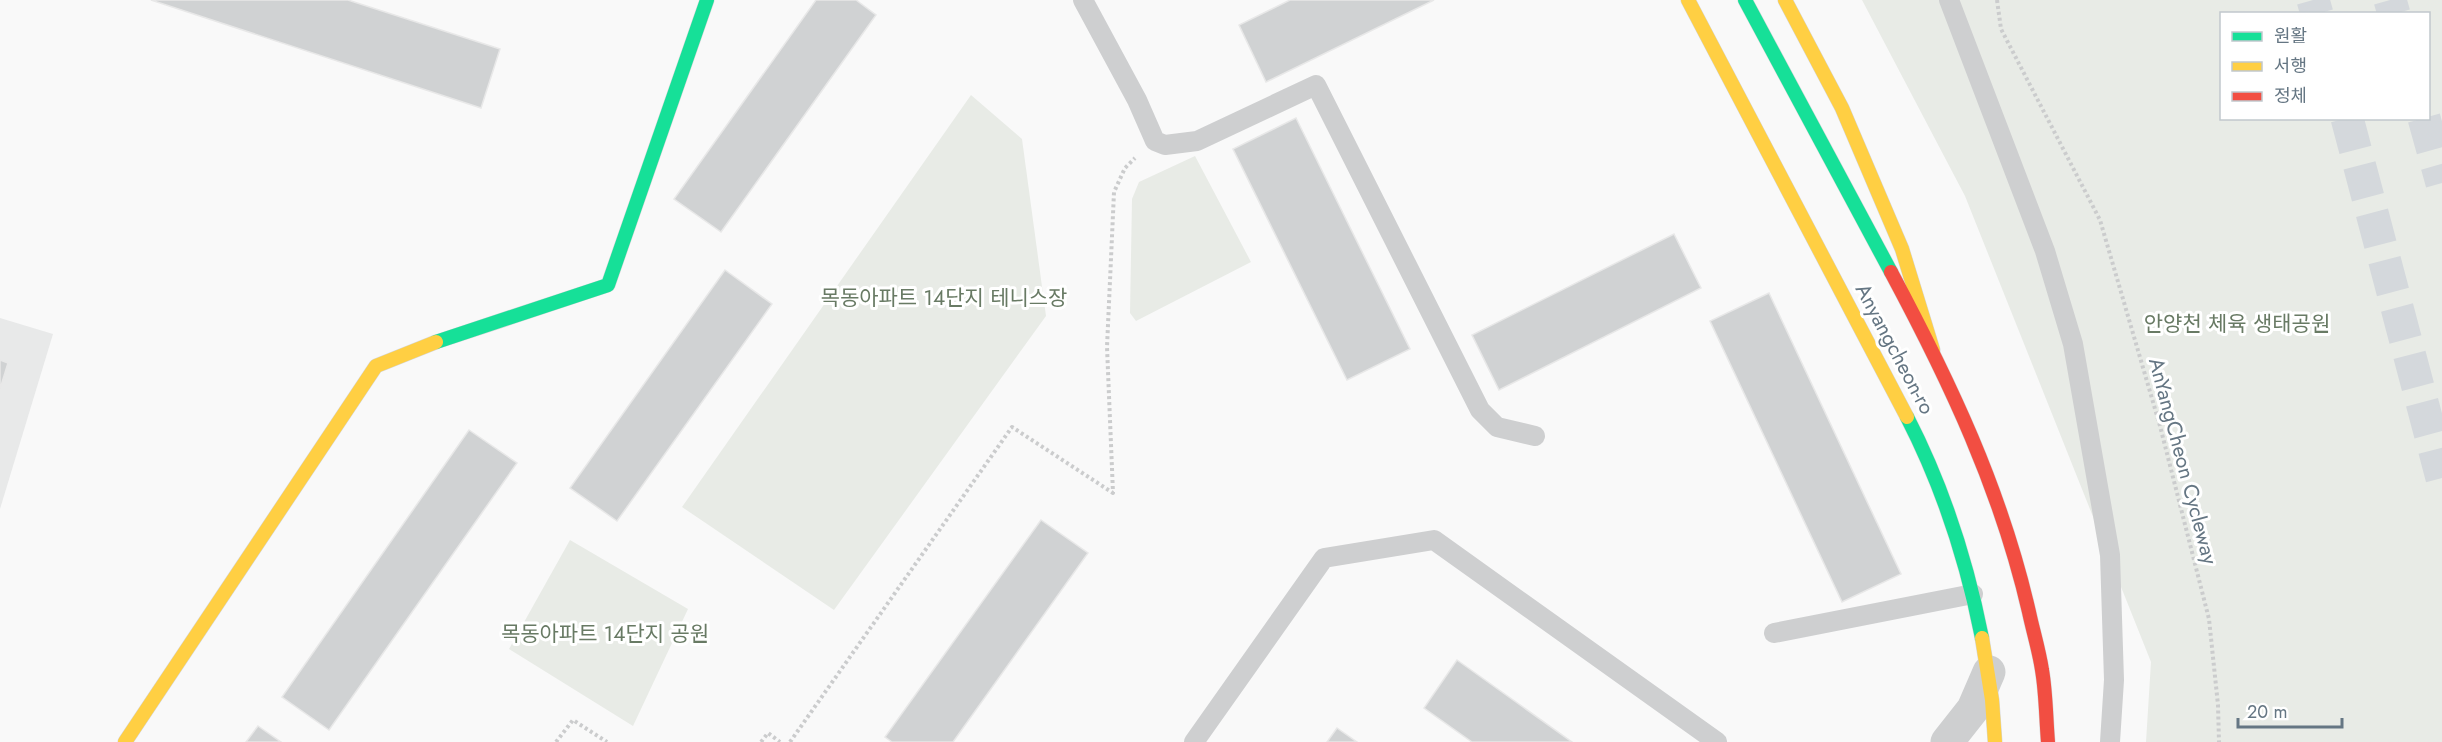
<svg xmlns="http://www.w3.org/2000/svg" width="2442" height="742" font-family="Jost,'Noto Sans KR',sans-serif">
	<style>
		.built { fill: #e8e9e9 }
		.green { fill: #e8ebe6; fill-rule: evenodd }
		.building { fill: #d0d2d3; stroke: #e8e8e8; stroke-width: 1.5 }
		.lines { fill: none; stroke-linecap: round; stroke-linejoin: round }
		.highway-tunnel { stroke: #d4d8dc; stroke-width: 33; stroke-dasharray: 33 16; stroke-linecap: butt }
		.fast-casing { stroke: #d5d6d7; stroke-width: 15 }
		.slow-casing { stroke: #d5d6d7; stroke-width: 15 }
		.jam-casing { stroke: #d5d6d7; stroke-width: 15 }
		.path { stroke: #cbcccd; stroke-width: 4; stroke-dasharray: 3 3; stroke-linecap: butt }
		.lane { stroke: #cecfd0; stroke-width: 20 }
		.street { stroke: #cecfd0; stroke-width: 33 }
		.fast { stroke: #16e098; stroke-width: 14 }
		.slow { stroke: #ffcf43; stroke-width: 14 }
		.jam { stroke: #f24e42; stroke-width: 14 }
		.labels { text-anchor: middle; stroke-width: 6; stroke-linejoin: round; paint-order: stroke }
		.park-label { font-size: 21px; fill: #687a64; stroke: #fff }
		.street-label { font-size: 21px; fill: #657683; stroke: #fff }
	</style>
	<rect width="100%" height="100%" fill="#f9f9f9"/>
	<path class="built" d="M0,318L53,334L0,509Z"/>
	<path class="green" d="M1862,0H2442V742H2146L2151,662L1965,196ZM2222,14H2428V118H2222Z
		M971,95L1022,139L1046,316L834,610L682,507Z
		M1195,156L1251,262L1136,321L1130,313L1132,199L1139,182Z
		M570,540L688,609L633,726L509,649Z"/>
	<path class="building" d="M151,0H348L500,49L481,108Z
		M816,0H856L876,15L721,232L674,199Z
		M1290,0H1434L1266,82L1239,25Z
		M1296,118L1410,349L1347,380L1233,149Z
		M1674,234L1701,288L1499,390L1472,335Z
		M725,270L772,304L617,521L570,488Z
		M1769,293L1901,574L1842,602L1710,321Z
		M0,360L8,363L0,389Z
		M469,430L517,463L329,730L282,697Z
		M1041,520L1088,553L953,742H892L885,737Z
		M1457,660L1572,742H1472L1424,708Z
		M258,726L281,742H246Z
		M1337,728L1357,742H1327Z"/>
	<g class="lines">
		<path class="highway-tunnel" d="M2313,0L2317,14
			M2390,0L2394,14
			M2347,118L2442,478
			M2424,118L2442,183"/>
		<defs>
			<path id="fast" d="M1745,0L1891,272
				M436,342L608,285L707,0
				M1907,417C1942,485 1967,562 1982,638"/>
			<path id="slow" d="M1688,0L1907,417
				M1785,0L1842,108L1902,249L1933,350
				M1982,638L1992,700L1995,742
				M125,742L376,366L436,342"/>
			<path id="jam" d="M1891,272C1950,382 2001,490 2029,612C2033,631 2039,650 2042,670C2046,693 2046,718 2048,742"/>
		</defs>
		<use href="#fast" class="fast-casing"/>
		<use href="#slow" class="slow-casing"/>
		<use href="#jam" class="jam-casing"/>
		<path class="path" d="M1997,0L2001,29L2100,220L2160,426L2209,619L2218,705L2219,742
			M556,742L573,720L607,742
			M761,742L768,733L780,742
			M790,742L1012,427L1113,493L1107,347L1114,192L1125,168L1135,158"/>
		<path class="lane" d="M1083,0L1137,100L1155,141L1165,145L1197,141L1316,85L1480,410L1497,427L1535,436
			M1949,0L2045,251L2073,344L2110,555L2114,680L2110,742
			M1774,633L1973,594
			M1194,742L1324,558L1434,540L1717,742"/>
		<path class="street" d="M1947,742L1973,709L1989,672"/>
		<use href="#fast" class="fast"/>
		<use href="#slow" class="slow"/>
		<use href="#jam" class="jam"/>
	</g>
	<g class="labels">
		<g class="park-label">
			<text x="944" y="305">목동아파트 14단지 테니스장</text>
			<text x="2237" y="331">안양천 체육 생태공원</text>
			<text x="605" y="641">목동아파트 14단지 공원</text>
		</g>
		<g class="street-label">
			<text transform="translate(1895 349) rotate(62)" y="7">Anyangcheon-ro</text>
			<text transform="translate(2183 461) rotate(75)" y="7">AnYangCheon Cycleway</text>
		</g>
	</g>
	<rect x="2220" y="12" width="210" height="108" fill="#ffffff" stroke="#c1c8cd" stroke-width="1.5"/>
	<rect x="2232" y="32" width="30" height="9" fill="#16e098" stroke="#c1c8cd" stroke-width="1.5"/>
	<text x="2274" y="42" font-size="18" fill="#657683">원활</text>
	<rect x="2232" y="62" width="30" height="9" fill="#ffcf43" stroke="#c1c8cd" stroke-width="1.5"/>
	<text x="2274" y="72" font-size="18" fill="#657683">서행</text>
	<rect x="2232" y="92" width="30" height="9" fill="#f24e42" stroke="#c1c8cd" stroke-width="1.5"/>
	<text x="2274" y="102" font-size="18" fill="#657683">정체</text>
	<path d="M2238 718v9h104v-9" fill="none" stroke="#657683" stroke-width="3"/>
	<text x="2247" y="718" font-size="18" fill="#657683" stroke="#ffffff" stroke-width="4.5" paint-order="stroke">20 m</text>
</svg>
